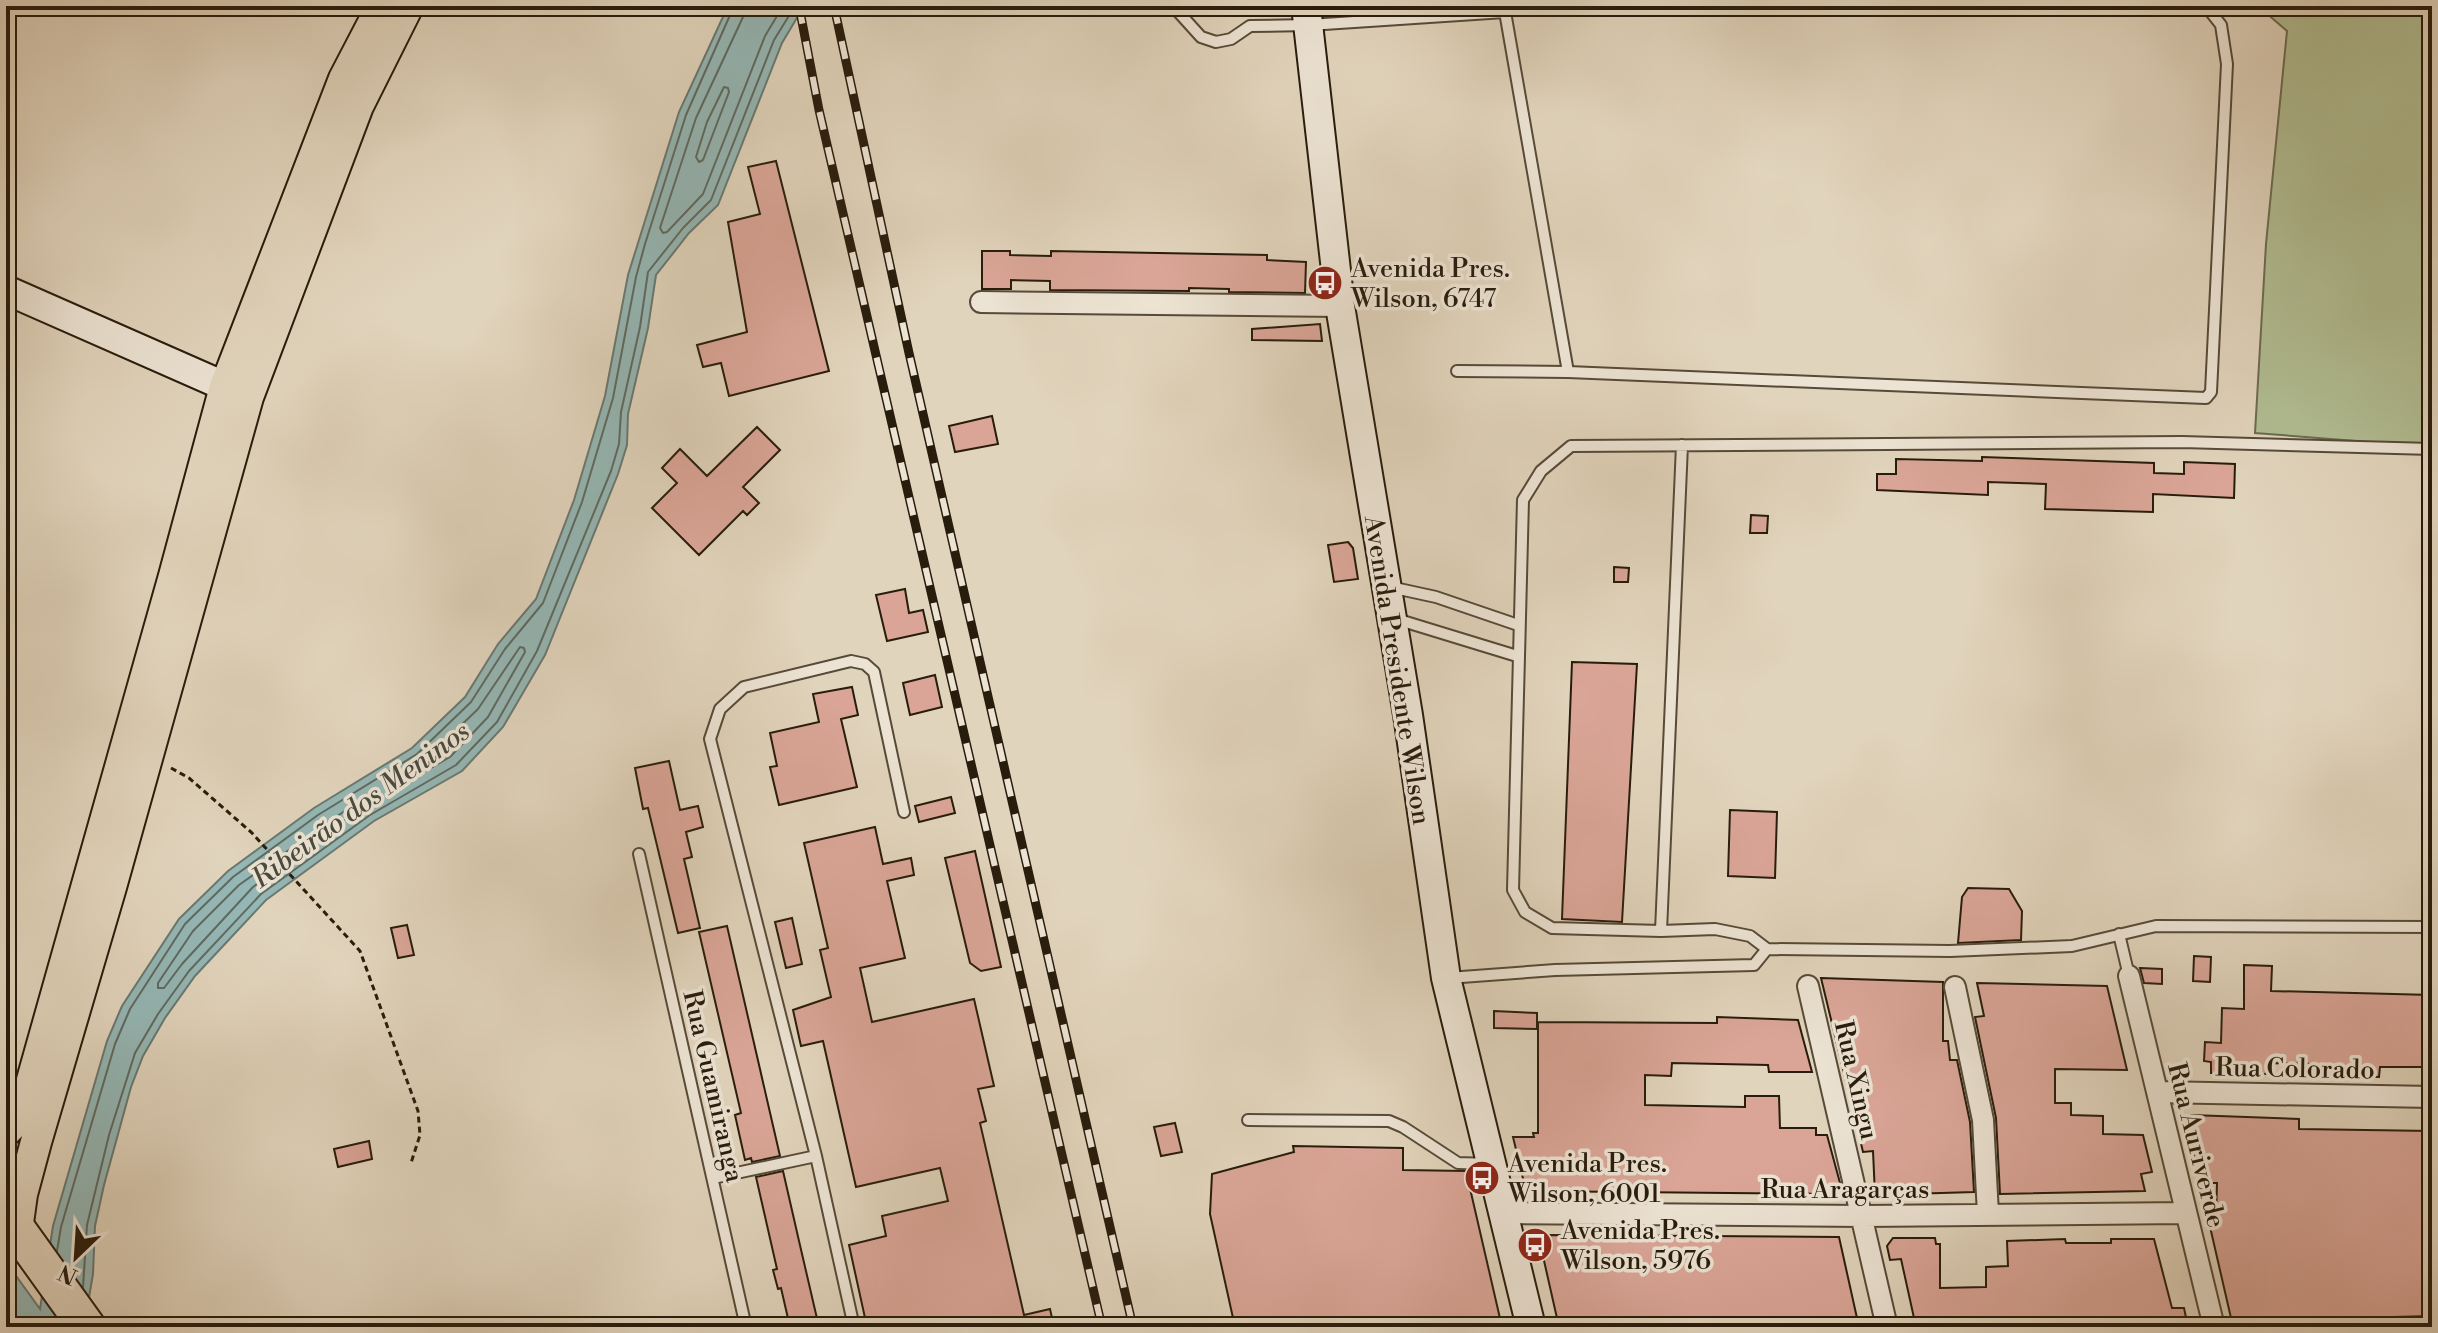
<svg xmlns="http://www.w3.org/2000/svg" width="2438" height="1333" font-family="'Libre Bodoni',serif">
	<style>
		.green { fill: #b1bd92; stroke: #6c6c4f; stroke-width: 2 }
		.water { fill: #95b7b5; stroke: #697971; stroke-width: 2 }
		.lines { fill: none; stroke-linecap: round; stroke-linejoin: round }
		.shore { stroke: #5e6a60; stroke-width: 2 }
		.building { fill: #daa597; stroke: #281c0c; stroke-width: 2 }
		.lane-casing { stroke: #564a38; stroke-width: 14 }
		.street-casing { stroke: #564a38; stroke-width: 24 }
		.secondary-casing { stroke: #281c0c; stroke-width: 32 }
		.primary-casing { stroke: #281c0c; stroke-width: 34 }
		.highway-casing { stroke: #281c0c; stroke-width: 40 }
		.path { stroke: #281c0c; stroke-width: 3; stroke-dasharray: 6 4; stroke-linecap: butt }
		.lane { stroke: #ece3d3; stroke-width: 10 }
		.street { stroke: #ece3d3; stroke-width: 20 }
		.secondary { stroke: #ece3d3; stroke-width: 28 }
		.primary { stroke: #e1d4bc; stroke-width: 30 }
		.highway { stroke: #e1d4bc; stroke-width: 36 }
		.rail-casing { stroke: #281c0c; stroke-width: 9 }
		.rail { stroke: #ece3d3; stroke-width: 6; stroke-dasharray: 18; stroke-linecap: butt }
		.labels { text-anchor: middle; stroke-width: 7; stroke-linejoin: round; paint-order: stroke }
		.poi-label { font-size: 26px; fill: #281c0c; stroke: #ece3d3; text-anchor: start }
		.street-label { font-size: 26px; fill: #281c0c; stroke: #ece3d3 }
		.water-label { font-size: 28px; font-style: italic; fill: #494a3f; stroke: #ece3d3 }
	</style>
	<rect width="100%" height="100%" fill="#e1d4bc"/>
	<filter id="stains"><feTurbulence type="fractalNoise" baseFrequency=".0025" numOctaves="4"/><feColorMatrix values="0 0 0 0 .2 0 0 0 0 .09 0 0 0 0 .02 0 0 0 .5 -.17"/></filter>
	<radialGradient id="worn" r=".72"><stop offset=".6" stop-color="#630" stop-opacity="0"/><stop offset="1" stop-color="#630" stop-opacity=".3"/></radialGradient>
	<path class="green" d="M2258,6H2432V447L2255,433L2266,244L2287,31Z"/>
	<path class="water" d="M728,6H804L782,43L718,205L689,233L656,275L648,328L628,414L627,445L618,474L545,655L503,727L462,771L374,821L266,900L195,976L165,1018L143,1056L131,1087L104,1185L95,1226L93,1274L84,1327H6V1262L40,1309L53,1226L107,1041L122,1006L179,919L228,871L314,808L412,748L465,697L498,644L536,599L574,500L605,396L628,275L679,112Z"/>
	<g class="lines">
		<path class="shore" d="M744,6L743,17L696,118L660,228L663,233L667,232L703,194L765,36L783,6
			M724,87L728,88L729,92L703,160L699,162L696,157L707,122Z
			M520,647L524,648L525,652L488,717L450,757L403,784H398V778L424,761L478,709Z
			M346,810L351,811L350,816L253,887L182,964L164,988H158V983L193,931L239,885Z
			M57,1251L61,1227L115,1044L130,1009L185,924L233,877L318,815L417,754L471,702L505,649L543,603L582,502L613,398L636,277L645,244L686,115L734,6
			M83,1287L87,1225L109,1135L135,1053L158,1014L189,971L261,894L370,815L456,765L497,722L537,651L611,471L619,444L621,412L640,327L648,272L683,228L711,200L774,40L795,6"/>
	</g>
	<path class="building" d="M776,161L829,371L729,396L721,363L703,367L697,345L747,332L728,222L760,214L748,167Z
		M982,251H1010V255L1051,256V251L1267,255V260L1306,262L1305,293L1229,292V289L1189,288V291L1050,290V281L1011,280V289H982Z
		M1320,324L1322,341L1252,340V329Z
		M992,416L998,444L955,452L949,426Z
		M757,427L780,450L743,487L759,503L747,515L743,511L699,555L652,508L677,483L662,468L680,449L707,476Z
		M1982,457L2154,463V473L2184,474V462L2235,464L2234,498L2153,494V512L2045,509L2046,484L1988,482V495L1877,490V474H1896V459L1982,461Z
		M1751,515L1768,516L1767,533H1750Z
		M1348,542L1353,548L1358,579L1334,582L1328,545Z
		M1614,567L1629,568L1628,582H1614Z
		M905,589L909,613L923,610L928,632L887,641L876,595Z
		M1572,662L1637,664L1622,922L1562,919Z
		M935,675L942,707L910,715L903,683Z
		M852,687L858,715L841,719L857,787L779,805L770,767L777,766L770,733L819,722L813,694Z
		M669,761L680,810L698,806L703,827L686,832L692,857L684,859L700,928L678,933L648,808L643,809L635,768Z
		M951,797L955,813L919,822L915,806Z
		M1730,810L1777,812L1775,878L1728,876Z
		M875,827L883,864L911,858L914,875L887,881L905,958L860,968L872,1022L974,999L994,1086L978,1089L986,1121L980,1123L1024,1315L1050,1309L1054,1327H867L849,1245L886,1236L882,1216L948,1201L940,1168L856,1187L823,1041L801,1046L793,1010L831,997L820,950L828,948L804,843Z
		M975,851L1001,967L981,971L970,963L945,858Z
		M1968,888L2009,889L2022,911L2021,940L1958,943L1962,897Z
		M792,918L802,964L786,968L775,922Z
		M407,925L414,955L398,958L391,928Z
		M727,926L780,1156L752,1162L751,1158L745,1160L735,1115L741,1113L699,932Z
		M2194,956L2211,957L2210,982L2193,981Z
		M2244,965L2272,966L2271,991L2432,995V1067H2380L2379,1077L2312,1075V1064L2282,1063L2266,1064V1074L2211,1073V1062L2204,1061L2205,1042L2221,1043L2222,1008L2244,1009Z
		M2140,968L2162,969V984L2144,983Z
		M1821,978L1943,982V1041H1948L1950,1060H1957L1970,1122L1974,1192L1875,1195L1873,1151L1863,1152L1858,1131H1869L1864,1100L1850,1098Z
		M1977,983L2107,986L2127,1070L2055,1069V1103H2071V1115L2103,1116V1134L2143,1135L2152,1172L2141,1174L2145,1191L2000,1194L1996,1118L1975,1017L1984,1016Z
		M1494,1011L1537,1013V1029L1494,1028Z
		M1717,1017L1798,1020L1812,1072H1769L1768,1065L1672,1063L1671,1076L1645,1075V1105L1745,1107V1096H1779L1780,1128H1816V1135H1827L1843,1194L1526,1191L1513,1137H1534L1533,1133H1538V1022L1717,1023Z
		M2191,1115L2299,1119V1129L2432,1131V1316L2238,1321L2231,1318L2208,1218H2216L2217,1183H2200L2190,1138Z
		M1175,1123L1182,1152L1161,1156L1154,1127Z
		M369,1141L372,1159L338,1167L334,1149Z
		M1293,1146L1403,1148V1170L1466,1171L1502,1327H1235L1210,1214L1212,1174L1294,1152Z
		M783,1171L799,1241L819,1327H790L781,1288L778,1289L773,1270L777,1269L756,1177Z
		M1546,1235L1839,1237L1859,1327H1559L1540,1243Z
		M1893,1238H1935L1936,1244H1940V1288L1986,1287V1267L2008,1266L2007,1241L2065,1239L2066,1243H2111V1239H2154L2172,1308H2184L2188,1327H1916L1901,1259L1890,1260L1887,1246Z"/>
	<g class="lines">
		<defs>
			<path id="lane" d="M1173,6L1201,37L1216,42L1231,39L1250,26L1309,25L1505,12
				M1504,6L1568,372
				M1457,371L1568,372L2206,398L2211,392L2227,64L2221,25L2206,6
				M1390,587L1436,597L1518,625
				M1396,619L1517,656
				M639,854L746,1327
				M1661,931L1682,445
				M2119,934L2129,976
				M1767,949L1750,936L1715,929L1661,931L1552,928L1525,912L1513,890L1523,500L1541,471L1571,446L2182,442L2432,449
				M1448,978L1555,970L1754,965L1767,949L1950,951L2072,946L2156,926L2432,927
				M1248,1120L1389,1121L1403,1127L1458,1163L1491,1164
				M816,1156L854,1327
				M713,1178L816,1156L710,739L720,709L744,687L851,661L865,664L874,672L904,812"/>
			<path id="street" d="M981,302L1340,306
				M2129,976L2214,1327
				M1808,986L1887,1327
				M1955,987L1983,1120L1988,1214
				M2157,1092L2432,1097
				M1504,1213L1863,1216L2186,1213"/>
			<path id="secondary" d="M1306,6L1340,306L1408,715L1446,978L1531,1327
				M6,290L247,396"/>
			<path id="primary" d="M6,1131L18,1119L25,1105L174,576L225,387L344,79L382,6
				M17,1230L22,1194L36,1142L111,887L248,397L358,106L408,6"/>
			<path id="highway" d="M6,1214L87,1327"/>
		</defs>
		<use href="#lane" class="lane-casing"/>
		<use href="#street" class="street-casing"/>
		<use href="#secondary" class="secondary-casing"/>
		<use href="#primary" class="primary-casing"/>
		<use href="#highway" class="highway-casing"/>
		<path class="path" d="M171,768L189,778L251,832L360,951L418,1111L420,1135L411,1163"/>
		<use href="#lane" class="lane"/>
		<use href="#street" class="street"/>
		<use href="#secondary" class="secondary"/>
		<use href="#primary" class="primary"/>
		<use href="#highway" class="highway"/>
		<defs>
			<path id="rail" d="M799,6L819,110L1102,1327
				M834,6L909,353L1133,1327"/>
		</defs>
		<use href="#rail" class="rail-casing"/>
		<use href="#rail" class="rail"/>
	</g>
	<defs>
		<symbol id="bus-disc" viewBox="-11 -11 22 22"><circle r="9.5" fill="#8f2418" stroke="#ece3d3"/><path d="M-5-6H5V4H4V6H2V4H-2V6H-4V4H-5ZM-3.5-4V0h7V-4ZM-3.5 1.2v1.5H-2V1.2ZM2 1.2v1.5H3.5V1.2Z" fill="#fff"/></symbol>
	</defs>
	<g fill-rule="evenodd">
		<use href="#bus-disc" x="1305" y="263" width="40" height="40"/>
		<use href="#bus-disc" x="1462" y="1158" width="40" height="40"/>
		<use href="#bus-disc" x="1515" y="1225" width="40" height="40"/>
	</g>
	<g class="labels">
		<g class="poi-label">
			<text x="1351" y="277">Avenida Pres.<tspan x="1351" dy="30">Wilson, 6747</tspan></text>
			<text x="1508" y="1172">Avenida Pres.<tspan x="1508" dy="30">Wilson, 6001</tspan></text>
			<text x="1561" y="1239">Avenida Pres.<tspan x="1561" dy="30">Wilson, 5976</tspan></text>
		</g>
		<g class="street-label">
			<text transform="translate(1398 670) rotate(81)" y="9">Avenida Presidente Wilson</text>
			<text transform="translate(2295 1068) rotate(1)" y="9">Rua Colorado</text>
			<text transform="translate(1857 1080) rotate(77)" y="9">Rua Xingu</text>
			<text transform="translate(714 1086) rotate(77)" y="9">Rua Guamiranga</text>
			<text transform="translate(2197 1145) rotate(76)" y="9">Rua Auriverde</text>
			<text x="1845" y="1198">Rua Aragarças</text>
		</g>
		<g class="water-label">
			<text transform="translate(360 804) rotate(-36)" y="10">Ribeirão dos Meninos</text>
		</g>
	</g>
	<rect width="2438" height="1333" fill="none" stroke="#e1d4bc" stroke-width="32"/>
	<rect x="8" y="8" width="2422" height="1317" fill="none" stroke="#281c0c" stroke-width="4"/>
	<rect x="16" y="16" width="2406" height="1301" fill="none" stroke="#281c0c" stroke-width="2"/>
	<g transform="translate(76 1257) rotate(205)" stroke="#ece3d3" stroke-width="6" paint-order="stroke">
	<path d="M0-6L14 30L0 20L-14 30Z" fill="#281c0c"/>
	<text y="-12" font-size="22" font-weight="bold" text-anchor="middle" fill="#281c0c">N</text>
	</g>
	<rect width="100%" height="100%" filter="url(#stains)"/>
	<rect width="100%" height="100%" fill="url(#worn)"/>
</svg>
